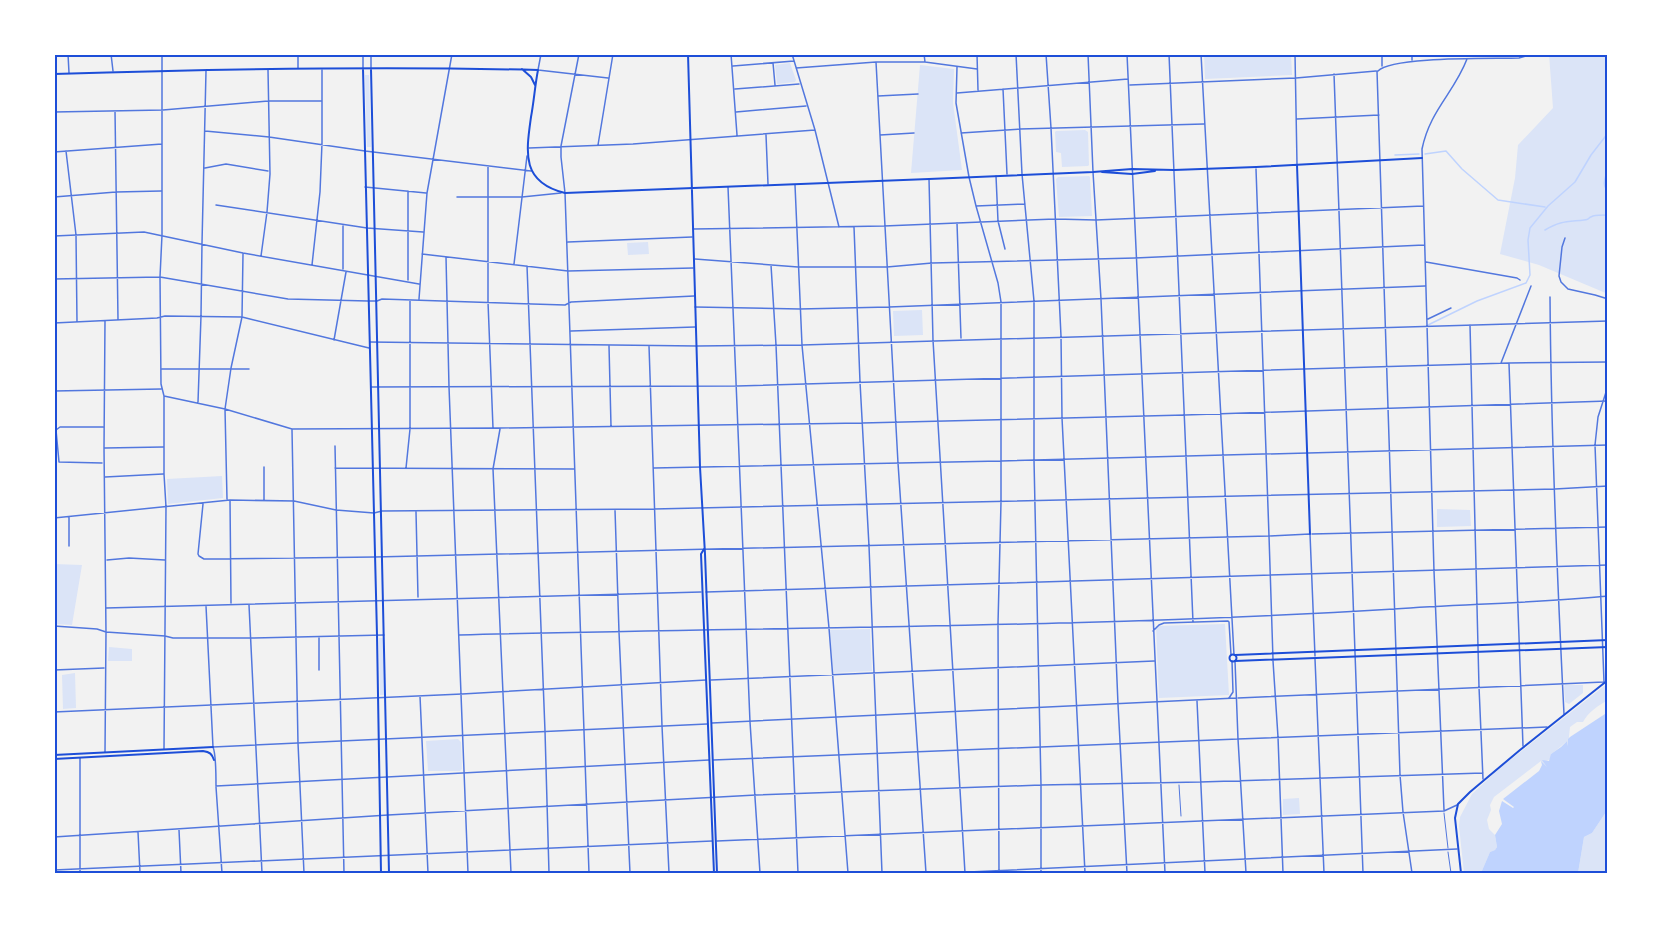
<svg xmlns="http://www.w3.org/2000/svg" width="1662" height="927" font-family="'Sofia Sans Condensed',sans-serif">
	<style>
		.green { fill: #dbe4f7 }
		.water { fill: #bfd3fe }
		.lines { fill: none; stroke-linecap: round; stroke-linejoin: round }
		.stream { stroke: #bfd3fe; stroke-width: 1.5 }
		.service { stroke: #5277de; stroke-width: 1 }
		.pedestrian { stroke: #5277de; stroke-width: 1 }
		.minor { stroke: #5277de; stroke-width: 1.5 }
		.tertiary { stroke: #5277de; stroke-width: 1.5 }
		.secondary { stroke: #1d4ed8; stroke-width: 2 }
		.neatline { fill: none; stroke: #1d4ed8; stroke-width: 2 }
	</style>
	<rect width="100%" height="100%" fill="#f2f2f2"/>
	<path class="green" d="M1204,54H1291L1292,75L1205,79Z
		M1549,54H1608V294L1539,265L1500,254L1515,178L1518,145L1553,108Z
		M790,63L796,80L795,82L777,84L775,65Z
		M920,65L954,69L953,103L962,170L911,173Z
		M365,75H369L371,147H367Z
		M1085,130L1088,132L1089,165L1088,166L1062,167L1061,153L1056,152L1055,132L1056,131Z
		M1089,176L1090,177L1092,216L1059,217L1056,179L1058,177Z
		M648,242L649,254L628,255L627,243Z
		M922,310L923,335L894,336L893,311Z
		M222,476L223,498L168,504L167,479Z
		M1437,509L1470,510L1471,526L1437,527Z
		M54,564L82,565L72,625L54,624Z
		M1225,624L1229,695L1159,698L1156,626Z
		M870,629L872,671L833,673L830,630Z
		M379,638H383L384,695H380Z
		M109,647L132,649V661H108Z
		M75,673L76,708L63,709L62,675Z
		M1608,683V700C1599,705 1588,712 1583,722H1577L1570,727L1568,746L1567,741C1563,744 1557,750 1551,754V759L1546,761L1547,768L1541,761L1494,797L1490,805L1491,810L1487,820L1489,829L1495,835L1497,847L1495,850L1490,852L1481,873H1464L1459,826L1460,817L1472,794L1500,768Z
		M1565,685H1583V693L1569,704L1565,702L1564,687Z
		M458,739L461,742L462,769L460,771H428L426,741Z
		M1299,798L1300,814L1283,815V799Z
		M1608,809V873H1578L1584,837L1592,833Z"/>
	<path class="water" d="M1608,712V809L1592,833L1584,837L1578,873H1481L1490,852L1495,850L1497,847L1495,835L1502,824L1499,811L1502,801L1513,808L1514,807L1503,799L1539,771L1542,765L1541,761L1547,767L1542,760L1549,761L1551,754L1561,747L1567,741L1568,746V739L1570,737Z"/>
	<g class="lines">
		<path class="stream" d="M1425,154L1446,151L1462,169L1498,200L1545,207
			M1395,155L1419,154
			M1608,175H1606C1604,181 1603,186 1608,191
			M1545,230C1560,221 1566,222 1584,220C1592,219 1585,219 1593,216C1597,215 1603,215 1608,215
			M1428,325L1477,301L1526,283L1530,275L1528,240L1530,228L1548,206L1575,182L1591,155L1608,133"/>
		<path class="service" d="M1179,785L1181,816"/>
		<path class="pedestrian" d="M1444,813L1448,848
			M1448,852L1451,873"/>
		<path class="minor" d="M68,54L69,73
			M111,54L113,71
			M162,54V235L160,277L161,384L164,396V474L166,507L164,749
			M298,54V68
			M541,54L538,70L608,78
			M579,54L561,146V157L565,193L589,873
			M731,54L737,135
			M792,54L815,130L839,227
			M924,54L925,62
			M977,54L978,90
			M1016,54L1022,174L1034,301V460L1041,785V873
			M1046,54L1051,128L1061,336L1062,418L1085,873
			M1088,54L1093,172L1101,299L1118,704L1127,873
			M1127,54L1165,873
			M1169,54L1193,622
			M1201,54L1234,655
			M1295,54L1297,164
			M1382,54V66
			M1412,54V60
			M876,62L898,463L926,873
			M773,63L775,85
			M733,66L794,61
			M957,67L956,103L969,177L976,206L998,283L1001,302V502L998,624L999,873
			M796,68L876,62H925L977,69
			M1377,71L1400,775L1403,812L1412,873
			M1378,71C1392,56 1494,59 1519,58L1533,54
			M1334,74L1363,873
			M1130,85L1296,78L1376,71
			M735,89L799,84
			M1003,89L1007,174
			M957,93L1128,79
			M878,96L918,94
			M115,111L118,319
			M54,112L163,110L268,101H322
			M736,112L806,106
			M1297,119L1379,115
			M205,131L269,137L365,151L531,171
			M961,133L1020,129L1204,124
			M766,135L768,184
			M880,135L914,133
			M598,145L613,54
			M529,148L633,144L815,130
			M66,151L76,235L77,322
			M54,152L162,144
			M488,166V302L493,428
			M205,168L226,164L268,171
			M996,176L998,221L1005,249
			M929,179L933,340L965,873
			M795,185L802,345L829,628L848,873
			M365,187L426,193
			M728,187L750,722L760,873
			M408,191V280
			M54,197L116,192L161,191
			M457,197H522L561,193
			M216,205L367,228L423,232
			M976,206L1025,204
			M957,223L961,338
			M343,226V269
			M854,227L860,382L869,546L882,873
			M693,229L884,226L1055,219L1096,220L1423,206
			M54,236L144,232L243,253L419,284
			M1565,238L1562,247L1559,276L1561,282L1568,289L1595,295L1608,299
			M568,242L692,237
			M422,254L568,271L693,268
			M261,256L267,212L270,174L268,70
			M446,257L449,387L468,873
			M695,259L798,267H887L932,263L1135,258L1424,245
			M1426,262L1517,278L1520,280
			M514,264L527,156
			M312,265L320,192L322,143V70
			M771,265L776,345L798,873
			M527,266L545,731L549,873
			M54,279L160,277L288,299L368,301H377L382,299L565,305L571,302L694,296
			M1550,297C1551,436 1557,575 1564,714
			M419,299L427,193L452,54
			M695,307L800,309L889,307L1425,286
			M1428,319L1451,308
			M54,323L157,318L165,316L242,317L369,348
			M1470,325L1479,687L1483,779
			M571,331L695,327
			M334,340L346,272
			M370,342L697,346L802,345L1608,321
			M609,346L611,426
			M649,346L662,726L669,873
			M1501,363L1531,286
			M1509,364L1523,746
			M162,369H249
			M371,387L737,386L1509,363L1608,362
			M54,391L161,389
			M164,396L225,409L292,429L500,428L862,423L1185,415L1608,401
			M198,402L201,316L202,243L206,71
			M500,429L493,469L511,873
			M292,430L298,743L304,873
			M335,446L344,873
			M105,448L163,447
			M102,463L59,462L56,430L60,427H103
			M264,467V500
			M335,468L574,469
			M406,468L410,429V300
			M654,468L1001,461L1608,445
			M105,477L163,474
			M227,499L225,409L231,368L242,317L243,254
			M230,500L231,603
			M203,504L198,554L199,556L204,559L375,557L1269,536L1256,169
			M615,510L619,632L630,873
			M416,512L418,597
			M69,517V546
			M54,518L230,500L294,501L336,510L374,513L382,511L654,509L1555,489L1608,486
			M1312,534L1608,527
			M107,560L129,558L165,560
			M706,592L1608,565
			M249,605L262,873
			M206,606L213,747
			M106,608L701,592
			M54,626L97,629L106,632L165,636L173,638H251L384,635
			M1153,631L1159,625L1164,623L1228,621L1229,622L1231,655
			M459,635C771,627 1083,628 1394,609C1466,604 1537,603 1608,596
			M319,638V670
			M1315,659L1324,873
			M1273,661L1278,737L1283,873
			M54,670L104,668
			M711,680L1154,661
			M420,696L428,873
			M1238,698L1604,682L1595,445L1598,417L1608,386
			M1197,701L1205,873
			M54,712L462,694L706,680
			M105,752L106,632L104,448L105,321
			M80,758V873
			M216,787L222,873
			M1444,810L1434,571L1422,149C1430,110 1454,93 1467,59
			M179,830L181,873
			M138,832L140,873
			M54,837L388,815L756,795L1041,785L1200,782L1483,773
			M717,841L1444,811L1457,805
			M54,870L712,841
			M947,873L1457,849
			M1246,873L1238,739L1547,727"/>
		<path class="tertiary" d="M363,54V68
			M371,54V68
			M1273,659L1269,536L1310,534L1315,656
			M1229,698L1233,692L1232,661
			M712,723L1236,698
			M707,724L213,747C216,754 216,776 216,786L709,760
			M713,760L1238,739L1235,661"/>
		<path class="secondary" d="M688,54L700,467L705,554L717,873
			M363,69L377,635L381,873
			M371,69L389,873
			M522,69L531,77L535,85
			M54,74C215,69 377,66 538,70C535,85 534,101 531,117C526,153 521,182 565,193L929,179L1093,172L1132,169L1174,170L1256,167L1422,158
			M1297,165L1310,534
			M1102,172L1132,174L1155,171
			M704,549L701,554L714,873
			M1229.5 658a3.5 3.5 0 1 1 7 0a3.5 3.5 0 1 1-7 0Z
			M1235,655L1608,640
			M1235,661L1608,647
			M54,755L213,747
			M54,759L203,751C210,752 212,754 214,760
			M1461,873L1455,818L1458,804L1470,792L1520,750L1608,680"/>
	</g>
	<rect width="1662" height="927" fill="none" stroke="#ffffff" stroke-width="111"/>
	<rect x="56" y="56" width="1550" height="816" class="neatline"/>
</svg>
